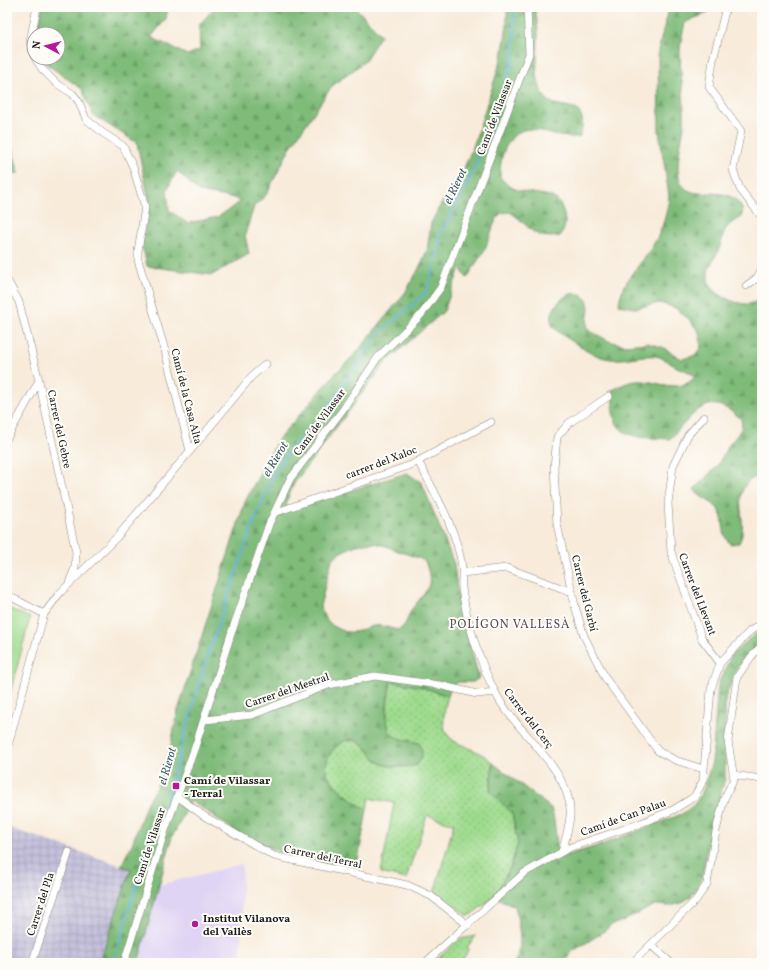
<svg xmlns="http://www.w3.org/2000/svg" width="769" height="970" font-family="Vollkorn,serif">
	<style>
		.built { fill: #e0d4f4 }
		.industrial { fill: url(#industrial-grid) }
		.grass { fill: url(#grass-dots); stroke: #5e7c55 }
		.forest { fill: url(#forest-firs); stroke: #4e6c4a; fill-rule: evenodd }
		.pitch { fill: #9fdb8e; stroke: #5e7c55 }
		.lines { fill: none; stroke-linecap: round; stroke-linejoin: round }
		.stream { stroke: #65b5df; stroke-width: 2 }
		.street-casing { stroke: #8a847b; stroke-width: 8 }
		.street { stroke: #fff; stroke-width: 7 }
		.poi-dot { fill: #b5179e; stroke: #fdfcf7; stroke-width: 1.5 }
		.labels { text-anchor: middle; stroke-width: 4; stroke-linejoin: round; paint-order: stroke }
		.street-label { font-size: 11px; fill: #1c1c1c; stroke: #fdfcf7 }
		.poi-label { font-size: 11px; font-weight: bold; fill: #1c1c1c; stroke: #fdfcf7; text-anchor: start }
		.water-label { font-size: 12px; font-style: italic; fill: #39596a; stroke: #fdfcf7 }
		.neighbourhood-label { font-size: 12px; letter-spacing: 1px; fill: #5d4755; stroke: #fdfcf7 }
	</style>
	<defs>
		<pattern id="industrial-grid" width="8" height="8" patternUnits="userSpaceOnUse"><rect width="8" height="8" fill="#c4c0db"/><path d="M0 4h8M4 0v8" fill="none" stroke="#a8a4bb"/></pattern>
		<pattern id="grass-dots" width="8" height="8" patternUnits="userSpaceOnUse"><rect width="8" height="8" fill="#9fdb8e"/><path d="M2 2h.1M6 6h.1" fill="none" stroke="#88bb7a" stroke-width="1.8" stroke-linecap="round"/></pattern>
		<pattern id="forest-firs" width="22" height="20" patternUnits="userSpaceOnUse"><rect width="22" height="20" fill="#7fbb79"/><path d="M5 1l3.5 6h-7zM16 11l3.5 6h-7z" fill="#6da068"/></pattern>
	</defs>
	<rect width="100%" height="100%" fill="#fdfcf7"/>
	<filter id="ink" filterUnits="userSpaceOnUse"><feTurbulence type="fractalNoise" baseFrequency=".025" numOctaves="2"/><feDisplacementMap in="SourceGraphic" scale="8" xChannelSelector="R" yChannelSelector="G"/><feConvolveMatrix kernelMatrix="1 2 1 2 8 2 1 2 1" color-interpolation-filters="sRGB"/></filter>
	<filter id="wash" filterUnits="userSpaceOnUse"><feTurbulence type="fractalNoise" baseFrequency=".012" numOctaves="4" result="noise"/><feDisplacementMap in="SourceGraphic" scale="16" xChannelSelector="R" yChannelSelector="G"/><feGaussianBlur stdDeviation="0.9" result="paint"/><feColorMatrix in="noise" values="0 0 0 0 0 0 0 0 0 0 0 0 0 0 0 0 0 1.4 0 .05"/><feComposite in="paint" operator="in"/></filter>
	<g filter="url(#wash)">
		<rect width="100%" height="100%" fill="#f8ebda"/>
		<path class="built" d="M242,864L241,963H138L159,885Z"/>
		<path class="industrial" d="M7,827L131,869L99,963H7Z"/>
		<path class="grass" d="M391,681L422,687L448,696C431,753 467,737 493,763L490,791L512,813L518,844L510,868L494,897L469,916L434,893L454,824L427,815L406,879L381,873L394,803L369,798L367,810C340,792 301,765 346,740C374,742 364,756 383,764C392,769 407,767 417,765L419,743C411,741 395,740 390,733C384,723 388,692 391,681Z
			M476,936L468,946V950L461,963H433L460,939Z"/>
		<path class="forest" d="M42,7H168L166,19L151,37L187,55L200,50L199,25L215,7H355L381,35L364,62L332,86L290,148L266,195L254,206L245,235L249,254L212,275L147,266L142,245L149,201L137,143L93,115L82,89L45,63L44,58H58V34H38ZM177,171L199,192L234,198L240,202L218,217L187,223L169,210L167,190Z
			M507,7H535C536,16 538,25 538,35C539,57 531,76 545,97C554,111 579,100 582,119C583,126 582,130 579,137C570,137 560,137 551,134C536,130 523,124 511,139C502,150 500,162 500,177C520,205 559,181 564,215C566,224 565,229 560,236C531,241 530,224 510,212L501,213L496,219L485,249L467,278L460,268L444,311L386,362L295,482L286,502L288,510L407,473L422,483L454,564L459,605L479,678L473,682H458L451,688L448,696L422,687L391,681C388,692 383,726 392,734C398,740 410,741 419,743C424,752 423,757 417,765C406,767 394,768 383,764C368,759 362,725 337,746C329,752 326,761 326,770C325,782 357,803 367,810L356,871L289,857L237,832L191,801L172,837L138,963H99L131,869L121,866L132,844L147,802L156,788L162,773L170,749L178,710L245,502L252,488L277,441L333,376L356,353L405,293L417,272L427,251L431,223L441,204L463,170L473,147L502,57L507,25ZM373,543C388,545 391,549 404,553C411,556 418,557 425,561C435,587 427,589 412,609C407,617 408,624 399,630C391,629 383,625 375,626C367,626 362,631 354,632C338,634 324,621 320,606L332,559L341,552L356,545Z
			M669,7H713C706,17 695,16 685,23C683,32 680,42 680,51C680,75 685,99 684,124C683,140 671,174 684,187C698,202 729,181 743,210L741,218C736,220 732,222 728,226C722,232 723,241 719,249C715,258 706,269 708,280C711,294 736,305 749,304C754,303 758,300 762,296V474C757,477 749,479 746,484C733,501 749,525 739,543L730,544C720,533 726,520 718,509C711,500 700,499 694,489L717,466L729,445L738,434L742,427L741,419C706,387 694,415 670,439C648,437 617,442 613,412C612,404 614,399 611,391C620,386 628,381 638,381C658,380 678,395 695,377C689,370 685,371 677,367C670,364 665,358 656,356C635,354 618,365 596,355C588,351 557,333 553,327C543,309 575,280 587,300C592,308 585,321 588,330L609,341L624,345L647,343L662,347L682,359L697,355L701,348L699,332L689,319L675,308L660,303L635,308L619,305C620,285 636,270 647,254C660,237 667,217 669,196L659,131L658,51Z
			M7,131L19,173L9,174L7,171Z
			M762,628V640L737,668L725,698V778L709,837L702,878L698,887L692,895L682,903L670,906L655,905L625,920L611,925L602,933L573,951L564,963H514C525,948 518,923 515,906L494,897L510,868L518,844L512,813L490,791L493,763L551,808C556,823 555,840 560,857L598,846L682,814L694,805L702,793L712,762L718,684L732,654Z"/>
		<path class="pitch" d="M10,609L30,618L7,705V615Z"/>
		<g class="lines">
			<path class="stream" d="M113,963L148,847L168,795L206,660L253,525L275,471L295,443L311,432L378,334L425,294L433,271L441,234L472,174L493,122L513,60L515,38L513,7"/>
		</g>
	</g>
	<g filter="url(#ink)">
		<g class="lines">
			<defs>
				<path id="street" d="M726,7L713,60L709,87L741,131L733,170L740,189L762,217
					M34,56L30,42L37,7
					M7,280L19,302L39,381L76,552L75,568L70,580
					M746,286L757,278L762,268
					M609,396L569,423L557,437L554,467L557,524L575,606L584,636L606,679L658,751L675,760L703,769
					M704,417L688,435L673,466L668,503L671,552L702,639L720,663
					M7,438L39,381
					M190,451L252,376L266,364
					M418,461C435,493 457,530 462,567C463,574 461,581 462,588C466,621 480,662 495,692C514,731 574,771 570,816C569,828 565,840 562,852
					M274,513L411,465L491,422
					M462,573L507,568L572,592
					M7,595L44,614
					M204,720L252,715L328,685L375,676L439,685L477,694L495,692
					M7,749L44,614L59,594L117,537L190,451L164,347L138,260V251L145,207L133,167L123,146L103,133L86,119L79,102L73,94L56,83L42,69L35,58
					M733,775L762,779
					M177,796L204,816L274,856L407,885L431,896L468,925
					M651,945L671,963
					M32,963L69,852
					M124,963L164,833L195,747L231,634L269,524L290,479L344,408L378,357L421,315L441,287L529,54L527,7
					M425,963L524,873L571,847L636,825L673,810L694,797L703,781L711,689L720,663L750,631L762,624
					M632,963L696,900L707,884L716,831L724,799L734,779L728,741L737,677L751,657L762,645"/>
			</defs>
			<use href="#street" class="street-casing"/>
			<use href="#street" class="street"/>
		</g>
	</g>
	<g class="poi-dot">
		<rect x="172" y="782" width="8" height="8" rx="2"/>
		<circle cx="195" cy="924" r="4"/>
	</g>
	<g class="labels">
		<g class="street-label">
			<text transform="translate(494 117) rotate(-69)" y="4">Camí de Vilassar</text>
			<text transform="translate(187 396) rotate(76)" y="4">Camí de la Casa Alta</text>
			<text transform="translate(319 422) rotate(-54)" y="4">Camí de Vilassar</text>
			<text transform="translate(60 429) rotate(78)" y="4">Carrer del Gebre</text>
			<text transform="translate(381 462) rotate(-21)" y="4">carrer del Xaloc</text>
			<text transform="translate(585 593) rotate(76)" y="4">Carrer del Garbí</text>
			<text transform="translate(698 594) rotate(69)" y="4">Carrer del Llevant</text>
			<text transform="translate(287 690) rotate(-19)" y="4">Carrer del Mestral</text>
			<text transform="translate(529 718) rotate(52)" y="4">Carrer del Cerç</text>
			<text transform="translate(623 817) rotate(-20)" y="4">Camí de Can Palau</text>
			<text transform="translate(149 846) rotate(-72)" y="4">Camí de Vilassar</text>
			<text transform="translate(323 856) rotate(12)" y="4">Carrer del Terral</text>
			<text transform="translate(40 904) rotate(-72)" y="4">Carrer del Pla</text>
		</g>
		<g class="poi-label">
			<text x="184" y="784">Camí de Vilassar<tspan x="184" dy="13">- Terral</tspan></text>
			<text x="203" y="922">Institut Vilanova<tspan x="203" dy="13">del Vallès</tspan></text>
		</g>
		<g class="water-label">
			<text transform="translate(455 186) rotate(-64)" y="4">el Rierot</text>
			<text transform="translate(275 459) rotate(-59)" y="4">el Rierot</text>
			<text transform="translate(167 766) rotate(-74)" y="4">el Rierot</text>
		</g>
		<g class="neighbourhood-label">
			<text x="510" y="628">POLÍGON VALLESÀ</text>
		</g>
	</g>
	<rect width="769" height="970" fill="none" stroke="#fdfcf7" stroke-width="24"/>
	<g transform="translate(46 46) rotate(277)"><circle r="19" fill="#fdfcf7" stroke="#a3a29f"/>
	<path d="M0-3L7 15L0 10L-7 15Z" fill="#b5179e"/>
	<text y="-6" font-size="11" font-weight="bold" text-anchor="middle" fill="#1c1c1c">N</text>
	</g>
</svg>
